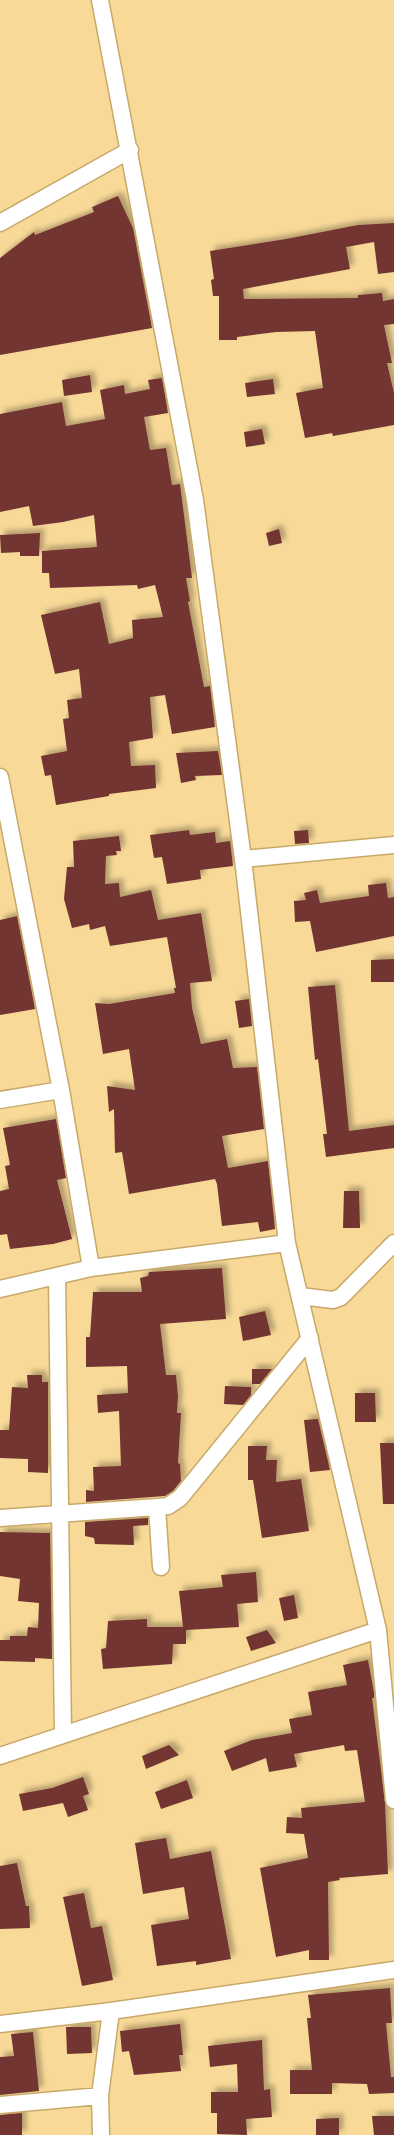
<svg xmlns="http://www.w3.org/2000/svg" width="394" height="2135" font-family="'PT Serif',serif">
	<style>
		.building { fill: #733431; filter: url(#shadow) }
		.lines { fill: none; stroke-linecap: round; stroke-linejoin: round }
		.street-casing { stroke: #c8a969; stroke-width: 19 }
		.street { stroke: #fff; stroke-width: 16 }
	</style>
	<defs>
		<filter id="shadow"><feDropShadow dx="4.5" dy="-4.5" stdDeviation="2.5" flood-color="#0004"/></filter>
	</defs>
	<rect width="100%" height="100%" fill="#f8d997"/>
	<path class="building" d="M118,196L133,228L152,328L0,355V258L34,232L35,235L94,212L92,207Z
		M394,223V272L378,274L374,242L346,247L350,269L243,289L244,299L358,298V295L382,293L383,301L394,299V324L384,325L392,363H387L394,393V425L333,436L332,433L305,438L296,393L323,388L315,331L276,332L237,337V340H219V296H213L211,280L214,279L210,251L286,239L358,225Z
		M90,375L92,392L64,396L62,380Z
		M162,378L168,413L144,417L150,450L166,448L172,485L180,484L192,578H186L190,601L188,602L204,687L210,686L215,727L172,734L165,695L150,697L153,738L129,742L131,766L155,765L156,788L109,794V796L56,805L51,775L45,776L41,756L67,751L63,719L69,718L67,700L82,698L79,669L55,674L41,615L100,602L109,644L133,638L132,620L163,617L155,585L138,589L137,585L50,588L49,573H42V551L97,547L94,515L63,522L33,526L29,506L0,512V414L62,402L66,426L105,419L100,390L124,385L125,394L150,389L148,380Z
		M273,379L275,394L247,397L245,383Z
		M262,429L265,444L246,447L244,432Z
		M279,529L282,543L269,546L266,533Z
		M40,533L39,556H20V552L1,553L0,535Z
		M218,751L222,775L195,776L196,780L181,783L176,753Z
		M189,830L190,835L215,832L216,843L230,841L233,866L200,870L201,879L167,884L162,857L154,858L150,835Z
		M308,830L309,843L295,844L294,831Z
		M119,836L121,851H116L117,855L106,856L105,884L119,883L120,897L151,890L158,920L201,913L212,981L190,983L192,1008L201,1044L227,1039L233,1068L257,1067L264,1129L222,1136L228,1168L268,1161L275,1229L260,1232L258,1222L222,1226L217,1184L215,1179L129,1194L122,1152L115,1153L114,1109L109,1112L107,1086L135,1090L129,1049L103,1054L95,1003L109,1004L175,993L174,988H176L167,937L110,946L105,926L90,930L89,924L72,928L64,899L67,867H74L73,841Z
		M386,883L388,898L394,897V936L316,952L310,921L295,922L294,901L306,900L304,893L317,890L320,903L369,896L368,885Z
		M17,916L35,1009L0,1015V920Z
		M394,959V982H371V960Z
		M335,985L349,1131L394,1125V1148L326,1157L323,1134H327L318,1059L315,1060L308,987Z
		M249,999L252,1026L239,1028L235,1001Z
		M56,1119L66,1178L57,1180L72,1239L53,1244L10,1249L7,1234L0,1235V1191L9,1189L5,1166L10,1165L3,1128Z
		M344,1191H359L360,1228H343Z
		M222,1268L226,1319L160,1324L166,1375H176L178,1396L177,1413H181L178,1463L180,1464L181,1481L173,1491L165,1496L86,1502V1490L94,1491L93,1467L121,1466L119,1411L98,1413L97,1395L128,1393L127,1366L86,1367V1337H90L93,1292H142L140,1278L148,1276L149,1272Z
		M265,1311L271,1335L243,1341L239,1317Z
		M252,1369H272L260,1384H252Z
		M27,1375H42V1382H48V1473L28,1472V1459L0,1458V1430H9L12,1387L28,1388Z
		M225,1386L251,1387V1395L243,1405L224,1404Z
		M355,1393H375L376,1422H355Z
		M318,1419L330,1470L310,1472L304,1420Z
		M380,1443H394V1504H383Z
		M248,1446H267L266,1460H277L276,1482L301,1479L309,1531L262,1538L253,1480H248Z
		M148,1518V1525L133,1526L134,1545L95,1544L94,1538L85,1536V1522Z
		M0,1532L50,1533L52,1659L35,1658V1662L0,1661V1640H10V1636H27L28,1627L38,1628L39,1603L18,1601L20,1579L0,1576Z
		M256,1572L258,1602L237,1604L239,1627L186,1630V1644H173L172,1664L103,1669L101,1649L106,1648L108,1621L147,1619V1627H183L179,1591L223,1587L221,1575Z
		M294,1595L298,1618L284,1621L279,1598Z
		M267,1630L276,1643L251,1651L246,1637Z
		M368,1660L374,1693V1698H372L385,1802L388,1874L339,1878L340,1880L328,1882L329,1960H309V1950L276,1957L260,1868L308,1858L304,1834L286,1833L287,1817L302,1818L301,1808L365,1802L357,1750L345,1751L344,1745L294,1754L297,1767L269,1772L266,1758L232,1771L224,1751L252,1740L292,1733L289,1719L312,1715L308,1692L347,1685L343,1665Z
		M169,1745L179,1755L146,1769L142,1756Z
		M83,1777L89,1794L83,1796L88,1810L68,1817L63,1803L23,1811L19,1794L52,1788Z
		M187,1780L193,1798L161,1809L155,1792Z
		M166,1838L170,1859L211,1851L231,1959L196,1965V1961L157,1966L151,1925L189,1919L184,1887L143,1894L135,1843Z
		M17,1863L26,1906H29L30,1928L0,1929V1866Z
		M84,1893L91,1928L102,1926L113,1980L82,1986L63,1897Z
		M390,1988L392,2023H386L391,2077H394V2093L369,2094L367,2084L332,2083V2094H290V2070H312L307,2018H311L308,1995Z
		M180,2024L183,2055H179L181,2071L134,2075L129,2051L122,2052L120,2031Z
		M66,2027H91L92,2053L67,2054Z
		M33,2032L39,2091L0,2095V2057L14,2056L11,2034Z
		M262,2040L264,2090L270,2089L272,2117L246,2119L247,2135L217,2134V2113H211V2092H238L237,2064L210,2067L208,2046Z
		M22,2113V2135H0V2115Z
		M372,2116H394V2135H374Z
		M339,2118V2135H316V2119Z"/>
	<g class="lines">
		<defs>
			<path id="street" d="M100,0L195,500L243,859L287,1243L378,1630L394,1800
				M0,223L130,150
				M0,777L61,1090L91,1268
				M243,859L394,845
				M0,1100L61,1090
				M57,1277L63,1734
				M0,1289L91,1268L287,1243
				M300,1296L333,1300L341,1297L394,1243
				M0,1518L157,1507
				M161,1567L157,1507L168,1506L180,1498L310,1338
				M0,1756L378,1630
				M0,2024L111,2011L394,1970
				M0,2105L100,2096
				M101,2135L100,2096L111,2011"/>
		</defs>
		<use href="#street" class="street-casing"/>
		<use href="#street" class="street"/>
	</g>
</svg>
